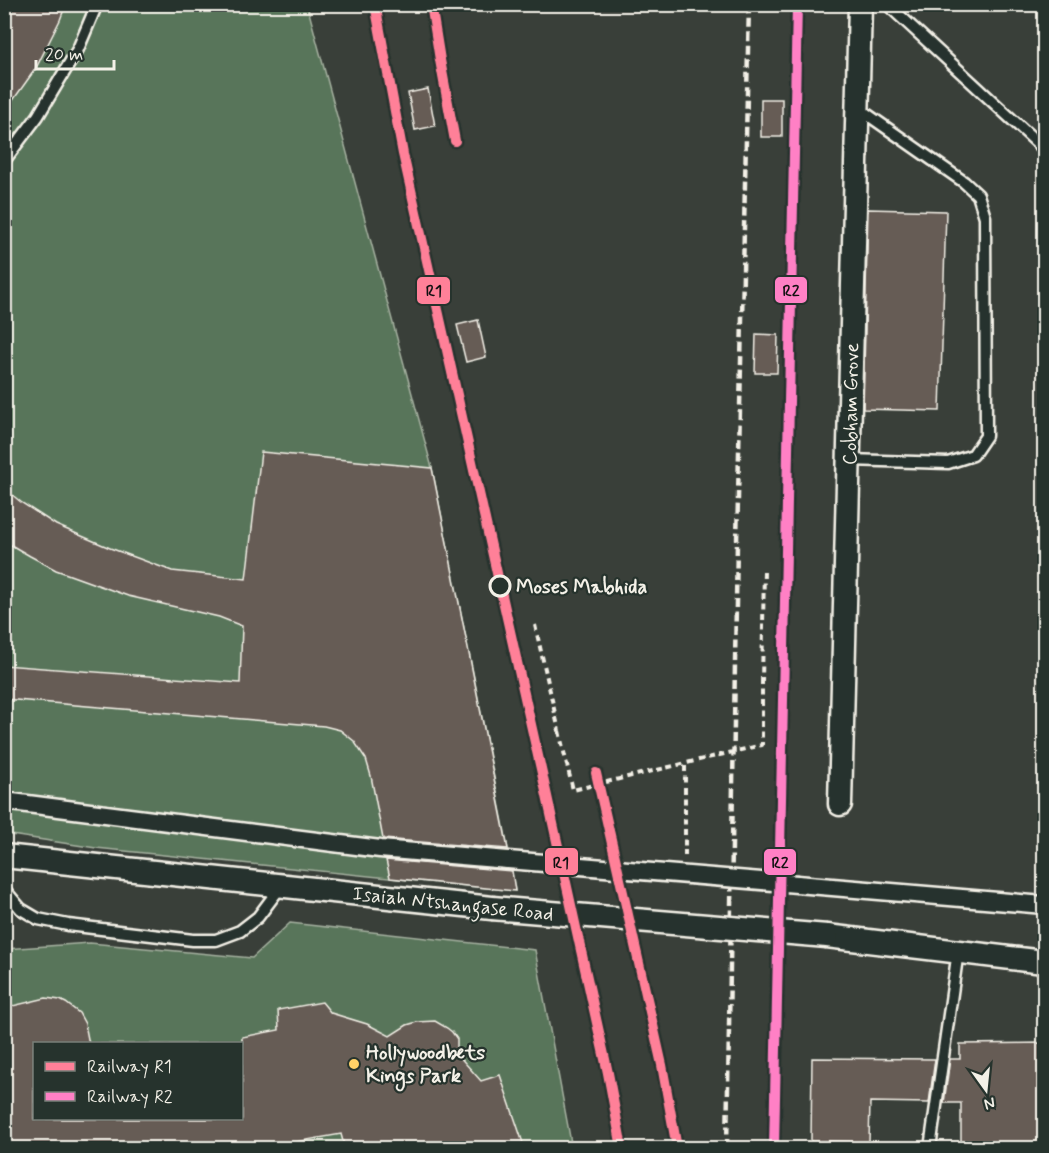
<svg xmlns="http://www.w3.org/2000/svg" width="1049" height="1153" font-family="Mynerve,sans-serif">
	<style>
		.green { fill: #59745a; stroke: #a6b2a1; stroke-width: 1.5; fill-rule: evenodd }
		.building { fill: #665b55; stroke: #f4f1e8; stroke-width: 1.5 }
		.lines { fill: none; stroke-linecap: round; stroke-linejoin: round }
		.service-casing { stroke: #f4f1e8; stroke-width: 15 }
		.pedestrian-casing { stroke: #f4f1e8; stroke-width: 21 }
		.minor-casing { stroke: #f4f1e8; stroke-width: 27 }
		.path { stroke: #f4f1e8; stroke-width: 4; stroke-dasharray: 6 4.5; stroke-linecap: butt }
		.service { stroke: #26332d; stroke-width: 10 }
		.pedestrian { stroke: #26332d; stroke-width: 16 }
		.minor { stroke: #26332d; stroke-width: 22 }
		.rail { stroke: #f4f1e8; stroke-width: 4.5; stroke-dasharray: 9 4.5; stroke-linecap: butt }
		.pedestrian-bridge-casing { stroke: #f4f1e8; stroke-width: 21; stroke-linecap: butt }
		.minor-bridge-casing { stroke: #f4f1e8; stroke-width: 27; stroke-linecap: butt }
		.path-bridge { stroke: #f4f1e8; stroke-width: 4; stroke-dasharray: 6 4.5; stroke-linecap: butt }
		.pedestrian-bridge { stroke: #26332d; stroke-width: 16 }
		.minor-bridge { stroke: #26332d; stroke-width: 22 }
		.rail-1-casing { stroke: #26332d; stroke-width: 15 }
		.rail-2-casing { stroke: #26332d; stroke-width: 15 }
		.rail-1 { stroke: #ff8098; stroke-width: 10 }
		.rail-2 { stroke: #ff80c5; stroke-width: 10 }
		.stop-dot { fill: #26332d; stroke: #f4f1e8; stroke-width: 3 }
		.poi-dot { fill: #ffd166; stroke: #26332d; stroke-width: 2 }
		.labels { text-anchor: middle; stroke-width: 4.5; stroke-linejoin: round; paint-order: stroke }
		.street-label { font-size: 20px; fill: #f4f1e8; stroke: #26332d }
		.stop-label { font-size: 20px; font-weight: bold; fill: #f4f1e8; stroke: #26332d; text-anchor: start }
		.poi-label { font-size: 20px; font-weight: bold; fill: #f4f1e8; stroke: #26332d; text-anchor: start }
		.line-badge { stroke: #26332d; stroke-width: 2 }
		.pale-badge-label { font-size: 16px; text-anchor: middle; font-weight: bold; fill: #111 }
	</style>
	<rect width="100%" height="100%" fill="#393f39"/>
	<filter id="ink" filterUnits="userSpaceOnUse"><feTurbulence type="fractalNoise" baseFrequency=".0167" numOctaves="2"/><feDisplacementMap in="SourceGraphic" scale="12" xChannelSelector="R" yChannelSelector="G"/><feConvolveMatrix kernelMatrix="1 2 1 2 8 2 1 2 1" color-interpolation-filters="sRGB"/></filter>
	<g filter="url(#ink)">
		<path class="green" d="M4,5H307L432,468L505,832L515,891L96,848L5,834Z
			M290,923L535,950L572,1148H5V949L90,943L252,958ZM34,1044H242V1118H34Z"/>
		<path class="building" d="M4,4H66L60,20L36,68L4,113Z
			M428,89L435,126L415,130L408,93Z
			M761,99H782V137H761Z
			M868,209L946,211L940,411L863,409Z
			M478,320L486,357L466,362L457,325Z
			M756,334L778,335L777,373H755Z
			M261,452L432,468L508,849L383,839L371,776L366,759L354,741L340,730L324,726L4,699V665L240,683L242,626L219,617L128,596L56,570L30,556L4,541V488L22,503L56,525L110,548L172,571L246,579Z
			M386,860L512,871L515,891L390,878Z
			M46,998L60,1000L66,1003L79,1013L85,1024L89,1044H34V1119H242V1037L279,1030L278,1010L322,1002L331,1013L367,1024L390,1036L407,1025L417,1022L435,1021L447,1028L452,1032L457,1039V1054L481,1081L500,1075L525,1149H345L341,1134L256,1149H4V1008Z
			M1044,1043V1149H961V1103H944L950,1059H960V1044Z
			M812,1058L935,1059L929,1103L870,1102L869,1142L811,1141Z"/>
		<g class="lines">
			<defs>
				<path id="service" d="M887,4L1044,149
					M4,161L38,116L78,49L97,4
					M849,460L948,463L973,455L986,436L985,217L978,195L964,182L858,108
					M4,889L21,909L38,919L68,925L193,940H216L240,931L258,917L282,885
					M930,1148L958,951"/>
				<path id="pedestrian" d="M4,801L380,849L508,860
					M797,884L1044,905"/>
				<path id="minor" d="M840,804L860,4
					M4,856L492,908
					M827,936L1044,962"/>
			</defs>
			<use href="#service" class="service-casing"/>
			<use href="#pedestrian" class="pedestrian-casing"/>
			<use href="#minor" class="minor-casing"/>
			<path class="path" d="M535,625L559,731
				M762,683L764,569
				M685,856V763"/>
			<use href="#service" class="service"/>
			<use href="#pedestrian" class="pedestrian"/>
			<use href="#minor" class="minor"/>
			<path class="rail" d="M626,902L662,1065L677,1148
				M727,1148L737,542L749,4
				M774,1148L797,4"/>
			<defs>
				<path id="pedestrian-bridge" d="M508,860L797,884"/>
				<path id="minor-bridge" d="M492,908L827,936"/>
			</defs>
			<use href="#pedestrian-bridge" class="pedestrian-bridge-casing"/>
			<use href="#minor-bridge" class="minor-bridge-casing"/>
			<path class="path-bridge" d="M559,731L573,790L762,745V683"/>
			<use href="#pedestrian-bridge" class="pedestrian-bridge"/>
			<use href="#minor-bridge" class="minor-bridge"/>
			<defs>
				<path id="rail-1" d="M375,4L403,154L543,778L608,1073L622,1148
					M431,4L440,60L455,141
					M596,773L662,1065L677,1148"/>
				<path id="rail-2" d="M774,1148L797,4"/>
			</defs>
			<use href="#rail-1" class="rail-1-casing"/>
			<use href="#rail-2" class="rail-2-casing"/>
			<use href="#rail-1" class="rail-1"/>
			<use href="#rail-2" class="rail-2"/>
		</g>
	</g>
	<circle class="stop-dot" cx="500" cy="586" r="10"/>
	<circle class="poi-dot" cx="354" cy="1064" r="6"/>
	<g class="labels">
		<g class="street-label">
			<text transform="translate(850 404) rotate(-89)" y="7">Cobham Grove</text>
			<text transform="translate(453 903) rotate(6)" y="7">Isaiah Ntshangase Road</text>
		</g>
		<g class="stop-label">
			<text x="516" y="593">Moses Mabhida</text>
		</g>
		<g class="poi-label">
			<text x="366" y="1059">Hollywoodbets<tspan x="366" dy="23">Kings Park</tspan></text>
		</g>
	</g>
	<g class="line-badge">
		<rect x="774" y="276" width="34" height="28" rx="6" fill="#ff80c5"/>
		<rect x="416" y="276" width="35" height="29" rx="6" fill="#ff8098"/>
		<rect x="544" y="847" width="35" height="29" rx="6" fill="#ff8098"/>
		<rect x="763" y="848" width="34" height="28" rx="6" fill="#ff80c5"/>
	</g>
	<g class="pale-badge-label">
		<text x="791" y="296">R2</text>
		<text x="434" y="296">R1</text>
		<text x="561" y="868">R1</text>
		<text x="780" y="868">R2</text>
	</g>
	<rect width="1049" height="1153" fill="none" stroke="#26332d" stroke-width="24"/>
	<rect x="12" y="12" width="1025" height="1129" fill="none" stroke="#f4f1e8" stroke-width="2" filter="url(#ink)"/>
	<rect x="33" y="1042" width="210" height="78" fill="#26332d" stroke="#787f78" stroke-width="1.5"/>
	<rect x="45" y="1062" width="30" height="9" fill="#ff8098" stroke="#787f78" stroke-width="1.5"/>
	<text x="87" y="1072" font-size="18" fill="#f4f1e8">Railway R1</text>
	<rect x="45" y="1092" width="30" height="9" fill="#ff80c5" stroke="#787f78" stroke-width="1.5"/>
	<text x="87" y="1102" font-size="18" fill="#f4f1e8">Railway R2</text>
	<g transform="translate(986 1090) rotate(165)" stroke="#26332d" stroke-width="4.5" paint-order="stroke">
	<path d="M0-4.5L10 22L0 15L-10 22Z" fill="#f4f1e8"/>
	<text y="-9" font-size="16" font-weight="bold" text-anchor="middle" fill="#f4f1e8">N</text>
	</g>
	<path d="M36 60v9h78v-9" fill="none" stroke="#f4f1e8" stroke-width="3"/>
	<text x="45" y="60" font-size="18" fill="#f4f1e8" stroke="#26332d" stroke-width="4.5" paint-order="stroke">20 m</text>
</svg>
